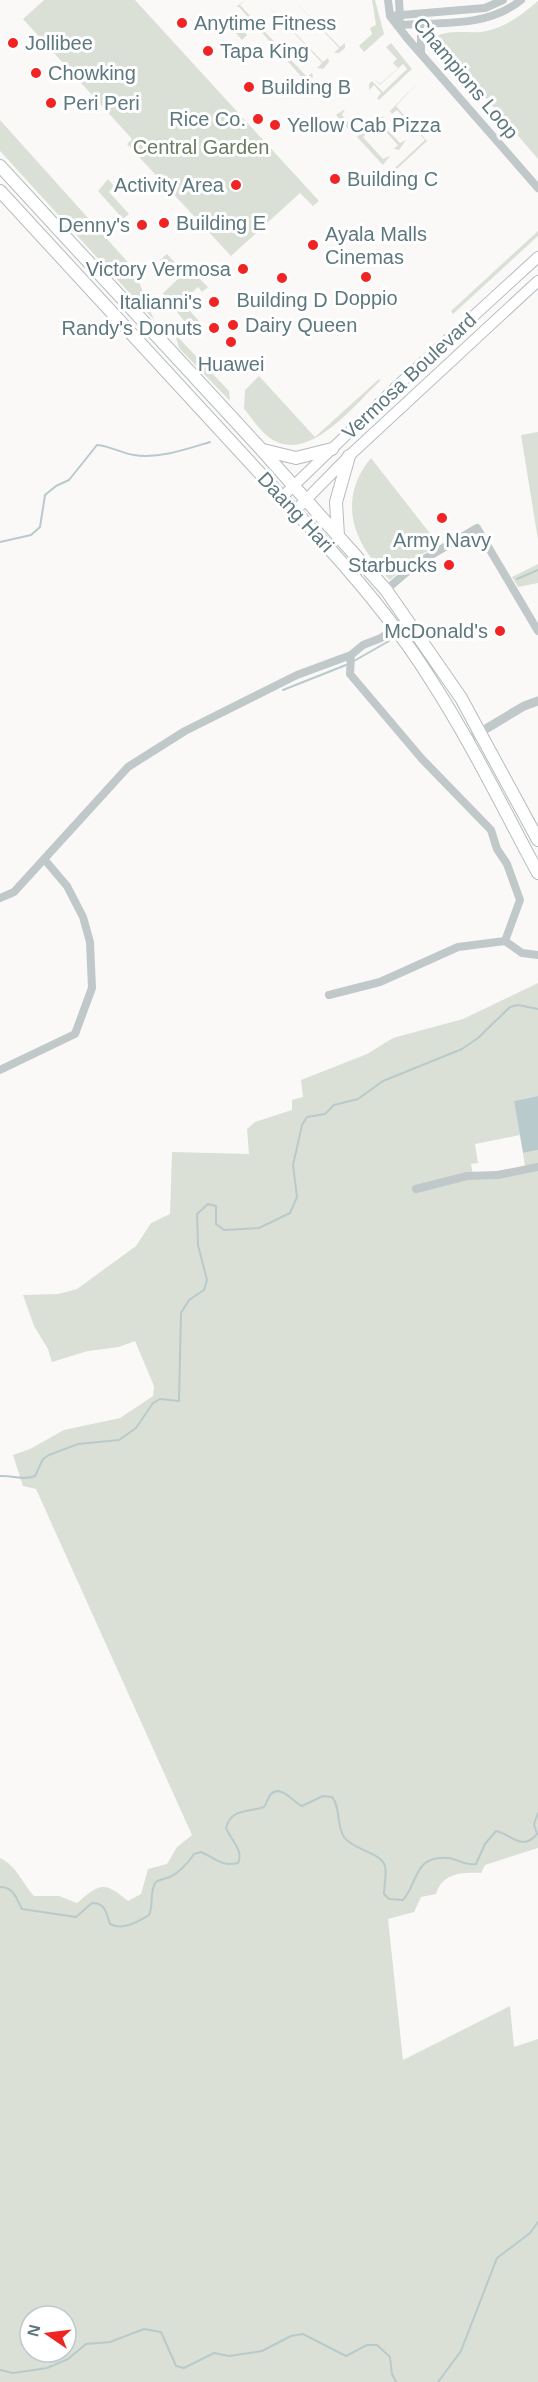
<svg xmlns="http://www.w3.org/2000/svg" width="538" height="2382" font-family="Arial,sans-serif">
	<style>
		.green { fill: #dbe0d6; fill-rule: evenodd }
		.water { fill: #b8cacb }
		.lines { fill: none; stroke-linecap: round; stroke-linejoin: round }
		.stream { stroke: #b8cacb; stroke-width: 2 }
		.secondary-casing { stroke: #b5bec1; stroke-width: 12 }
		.primary-casing { stroke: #b4bcbf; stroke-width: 14 }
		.minor { stroke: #c0c8ca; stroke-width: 8 }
		.tertiary { stroke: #c0c8ca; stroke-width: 9 }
		.secondary { stroke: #fff; stroke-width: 10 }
		.primary { stroke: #fff; stroke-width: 12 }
		.poi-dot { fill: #ef2423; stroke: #fff; stroke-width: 2 }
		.labels { text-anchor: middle; stroke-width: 6; stroke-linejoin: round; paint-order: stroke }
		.poi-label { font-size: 20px; fill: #5e787f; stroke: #fff; text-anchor: start }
		.street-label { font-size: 20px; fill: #5e787f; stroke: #fff }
		.park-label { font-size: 20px; fill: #6d7b62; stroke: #fff }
	</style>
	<rect width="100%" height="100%" fill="#faf9f8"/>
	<path class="green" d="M44,0H135L319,201L313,206L300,193L231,256L127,144L132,139L23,19Z
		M245,0L240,5L307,77L312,73L313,77L307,83L239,7H236Z
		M263,0L323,62L328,58L329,62L323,69L317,68L322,63Z
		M294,0L340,47L345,43V48L339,53H334L339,48Z
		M372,0H375L384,34L364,52L359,46L372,34L370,28L376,25Z
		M538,1V159L435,39C441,29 468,33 480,32C504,29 520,16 538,1Z
		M232,14L247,35L242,40L225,21Z
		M391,43L412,69L379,100L377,98L381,93L374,85L369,90V84L372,81L383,92L407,69L403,64L380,85L374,79L380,84L398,68L393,63L397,59L386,47Z
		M421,79L396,106L427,141L384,181L382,180L425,140L397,110L392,114L390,111Z
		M345,109L342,115L351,125L357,122L351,132L336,115Z
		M378,116L384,117L379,121L400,143L406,140L399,150L394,149L398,145L378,123L372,126Z
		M0,120L134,269L154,320L0,151Z
		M364,131L368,132L363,137L383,159L390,156L383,165L357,137Z
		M108,179L114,186L109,192L129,214L123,219L98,191Z
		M538,231V236L453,314L451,311Z
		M167,254L179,267L181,266L192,278L196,275L208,287L202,292L198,287L182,302L200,322L198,324L202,331L189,327L165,297L163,293L178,279L160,260Z
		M175,334L229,391L230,401L179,348Z
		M259,376L315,437L379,379L380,381C355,404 311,462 273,440C262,434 252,418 244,409L245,390Z
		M538,432V540L521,435Z
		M371,458L439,545L411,560L390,580C384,575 378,566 372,559C347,527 344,490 371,458Z
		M538,564V583L518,587L512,577Z
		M538,983V1096L514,1101L520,1135L475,1144L478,1163L471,1164L473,1174L525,1167L523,1153L538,1150V1848L485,1865L481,1873C462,1872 442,1873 436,1894L421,1897L414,1912L388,1919L403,2060L510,2006L514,2047L538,2039V2382H0V1858C17,1866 22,1883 34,1896H59L77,1903C99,1884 104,1880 128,1901L141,1894L148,1869L167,1864L177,1847L192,1835L36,1489L23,1486L13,1455L30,1449L64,1430L120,1418L153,1396L154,1386L135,1341L119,1347L88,1351L52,1362L48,1349L34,1326L23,1295L58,1294L77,1289L136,1246L151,1223L170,1214L172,1152L249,1154L247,1129L255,1122L292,1110V1100L303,1097L301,1080L367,1054L393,1038L463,1019ZM30,2316H66V2352H30Z"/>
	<path class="water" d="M538,1096V1150L523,1153L514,1101Z"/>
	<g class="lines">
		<path class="stream" d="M0,542L31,535L40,527L45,495L56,486L69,480L97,445C110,446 121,453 134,455C159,459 187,449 210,442
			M517,579L538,570
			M354,661L389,641
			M283,690L346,665
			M0,1476C12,1475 24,1481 35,1476L43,1459L49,1455L78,1444L119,1440L136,1428L153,1403L160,1399L179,1401L181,1313L189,1300L204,1290L207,1280L198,1245L197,1214L208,1204L216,1206V1224L224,1230L259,1228L290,1213L297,1197L293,1165L302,1125L307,1117L325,1114L334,1105L358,1099L383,1081L462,1049L478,1038L510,1007L518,1005L538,1009
			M0,1887C14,1887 16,1898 22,1909L76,1917L92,1903C105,1903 106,1912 110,1924C123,1931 137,1922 149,1915C154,1905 149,1890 156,1882C160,1879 165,1879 170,1877C180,1872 188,1863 194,1854L201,1852C215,1858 221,1867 238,1863C244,1851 231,1840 226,1828C231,1808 247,1813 264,1807C267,1803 268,1797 271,1794C281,1784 294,1803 302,1806L323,1796L332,1797C341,1808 336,1825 344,1837C353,1850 382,1853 385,1866C387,1873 384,1886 384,1894L389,1899L403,1900C418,1884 413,1855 448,1858C458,1859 465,1866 476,1864L485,1844L496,1831C511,1834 522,1852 537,1834L534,1824L538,1813
			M0,2370L13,2373L47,2368L68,2359L86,2344L110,2342L144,2329L161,2332L176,2366L184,2368L214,2353L229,2356L262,2351L291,2336L303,2334L346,2356L367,2345H377L390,2357L392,2374L396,2382
			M438,2382L461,2351L497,2258L530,2233L538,2222"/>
		<defs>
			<path id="secondary" d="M282,497L395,388L538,257
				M295,511L349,456L538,281"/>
			<path id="primary" d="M0,166L260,448L386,590L461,698L538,840
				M0,191L327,546C365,588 401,632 431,680C471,742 503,808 538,873
				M263,450L296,458L332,449
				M338,536L336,502L349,456"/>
		</defs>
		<use href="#secondary" class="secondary-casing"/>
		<use href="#primary" class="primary-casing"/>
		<path class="minor" d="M388,0L390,16L407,38L538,188
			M399,0L400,18
			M390,16L485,8L503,0
			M398,25C440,22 487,28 521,0
			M421,52V34L431,24
			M386,590L416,564L477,528L538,631
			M0,898L14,892L128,767L185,731L297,675L351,655L363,645L381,638L398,625
			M505,941L522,953L538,955
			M329,995L380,982L458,947L505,941L520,900L507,864L497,849L491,830L422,759L350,674L351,655
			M0,1070L75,1034L92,988L90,942L83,917L67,886L44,859
			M416,1189L467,1176L498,1175L538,1167"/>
		<path class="tertiary" d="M474,736L524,706L538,701"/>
		<use href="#secondary" class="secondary"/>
		<use href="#primary" class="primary"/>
	</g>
	<g class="poi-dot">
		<circle cx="182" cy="23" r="6"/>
		<circle cx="13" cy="43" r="6"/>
		<circle cx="208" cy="51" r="6"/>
		<circle cx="36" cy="73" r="6"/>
		<circle cx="249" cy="87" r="6"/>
		<circle cx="51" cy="103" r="6"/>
		<circle cx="258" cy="119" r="6"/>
		<circle cx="275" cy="125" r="6"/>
		<circle cx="335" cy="179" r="6"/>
		<circle cx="236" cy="185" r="6"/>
		<circle cx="164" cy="223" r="6"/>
		<circle cx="142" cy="225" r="6"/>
		<circle cx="313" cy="245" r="6"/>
		<circle cx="243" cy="269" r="6"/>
		<circle cx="366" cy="277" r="6"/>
		<circle cx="282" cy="278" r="6"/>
		<circle cx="214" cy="302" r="6"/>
		<circle cx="233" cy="325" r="6"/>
		<circle cx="214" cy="328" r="6"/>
		<circle cx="231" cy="342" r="6"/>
		<circle cx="442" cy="518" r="6"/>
		<circle cx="449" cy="565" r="6"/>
		<circle cx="500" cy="631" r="6"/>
	</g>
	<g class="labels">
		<g class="poi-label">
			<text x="194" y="30">Anytime Fitness</text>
			<text x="25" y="50">Jollibee</text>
			<text x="220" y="58">Tapa King</text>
			<text x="48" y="80">Chowking</text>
			<text x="261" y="94">Building B</text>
			<text x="63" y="110">Peri Peri</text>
			<text x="246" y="126" text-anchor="end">Rice Co.</text>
			<text x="287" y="132">Yellow Cab Pizza</text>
			<text x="347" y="186">Building C</text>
			<text x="224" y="192" text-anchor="end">Activity Area</text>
			<text x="176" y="230">Building E</text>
			<text x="130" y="232" text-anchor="end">Denny's</text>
			<text x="325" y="241">Ayala Malls<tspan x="325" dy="23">Cinemas</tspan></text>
			<text x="231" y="276" text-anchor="end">Victory Vermosa</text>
			<text x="366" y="305" text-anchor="middle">Doppio</text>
			<text x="282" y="307" text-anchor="middle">Building D</text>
			<text x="202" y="309" text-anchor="end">Italianni's</text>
			<text x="245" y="332">Dairy Queen</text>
			<text x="202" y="335" text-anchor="end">Randy's Donuts</text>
			<text x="231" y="371" text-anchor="middle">Huawei</text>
			<text x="442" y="547" text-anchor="middle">Army Navy</text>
			<text x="437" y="572" text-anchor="end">Starbucks</text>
			<text x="488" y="638" text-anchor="end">McDonald's</text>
		</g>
		<g class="street-label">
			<text transform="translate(466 78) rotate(50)" y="7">Champions Loop</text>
			<text transform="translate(409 376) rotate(-43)" y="7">Vermosa Boulevard</text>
			<text transform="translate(296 512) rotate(47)" y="7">Daang Hari</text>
		</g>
		<g class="park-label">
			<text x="201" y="154">Central Garden</text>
		</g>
	</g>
	<g transform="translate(48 2334) rotate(284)"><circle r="28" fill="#ffffff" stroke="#bfc9cc" stroke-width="1.5"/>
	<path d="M0-4.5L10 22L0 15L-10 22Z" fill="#ef2423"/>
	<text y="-9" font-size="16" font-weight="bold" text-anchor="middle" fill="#5e787f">N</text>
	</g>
</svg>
